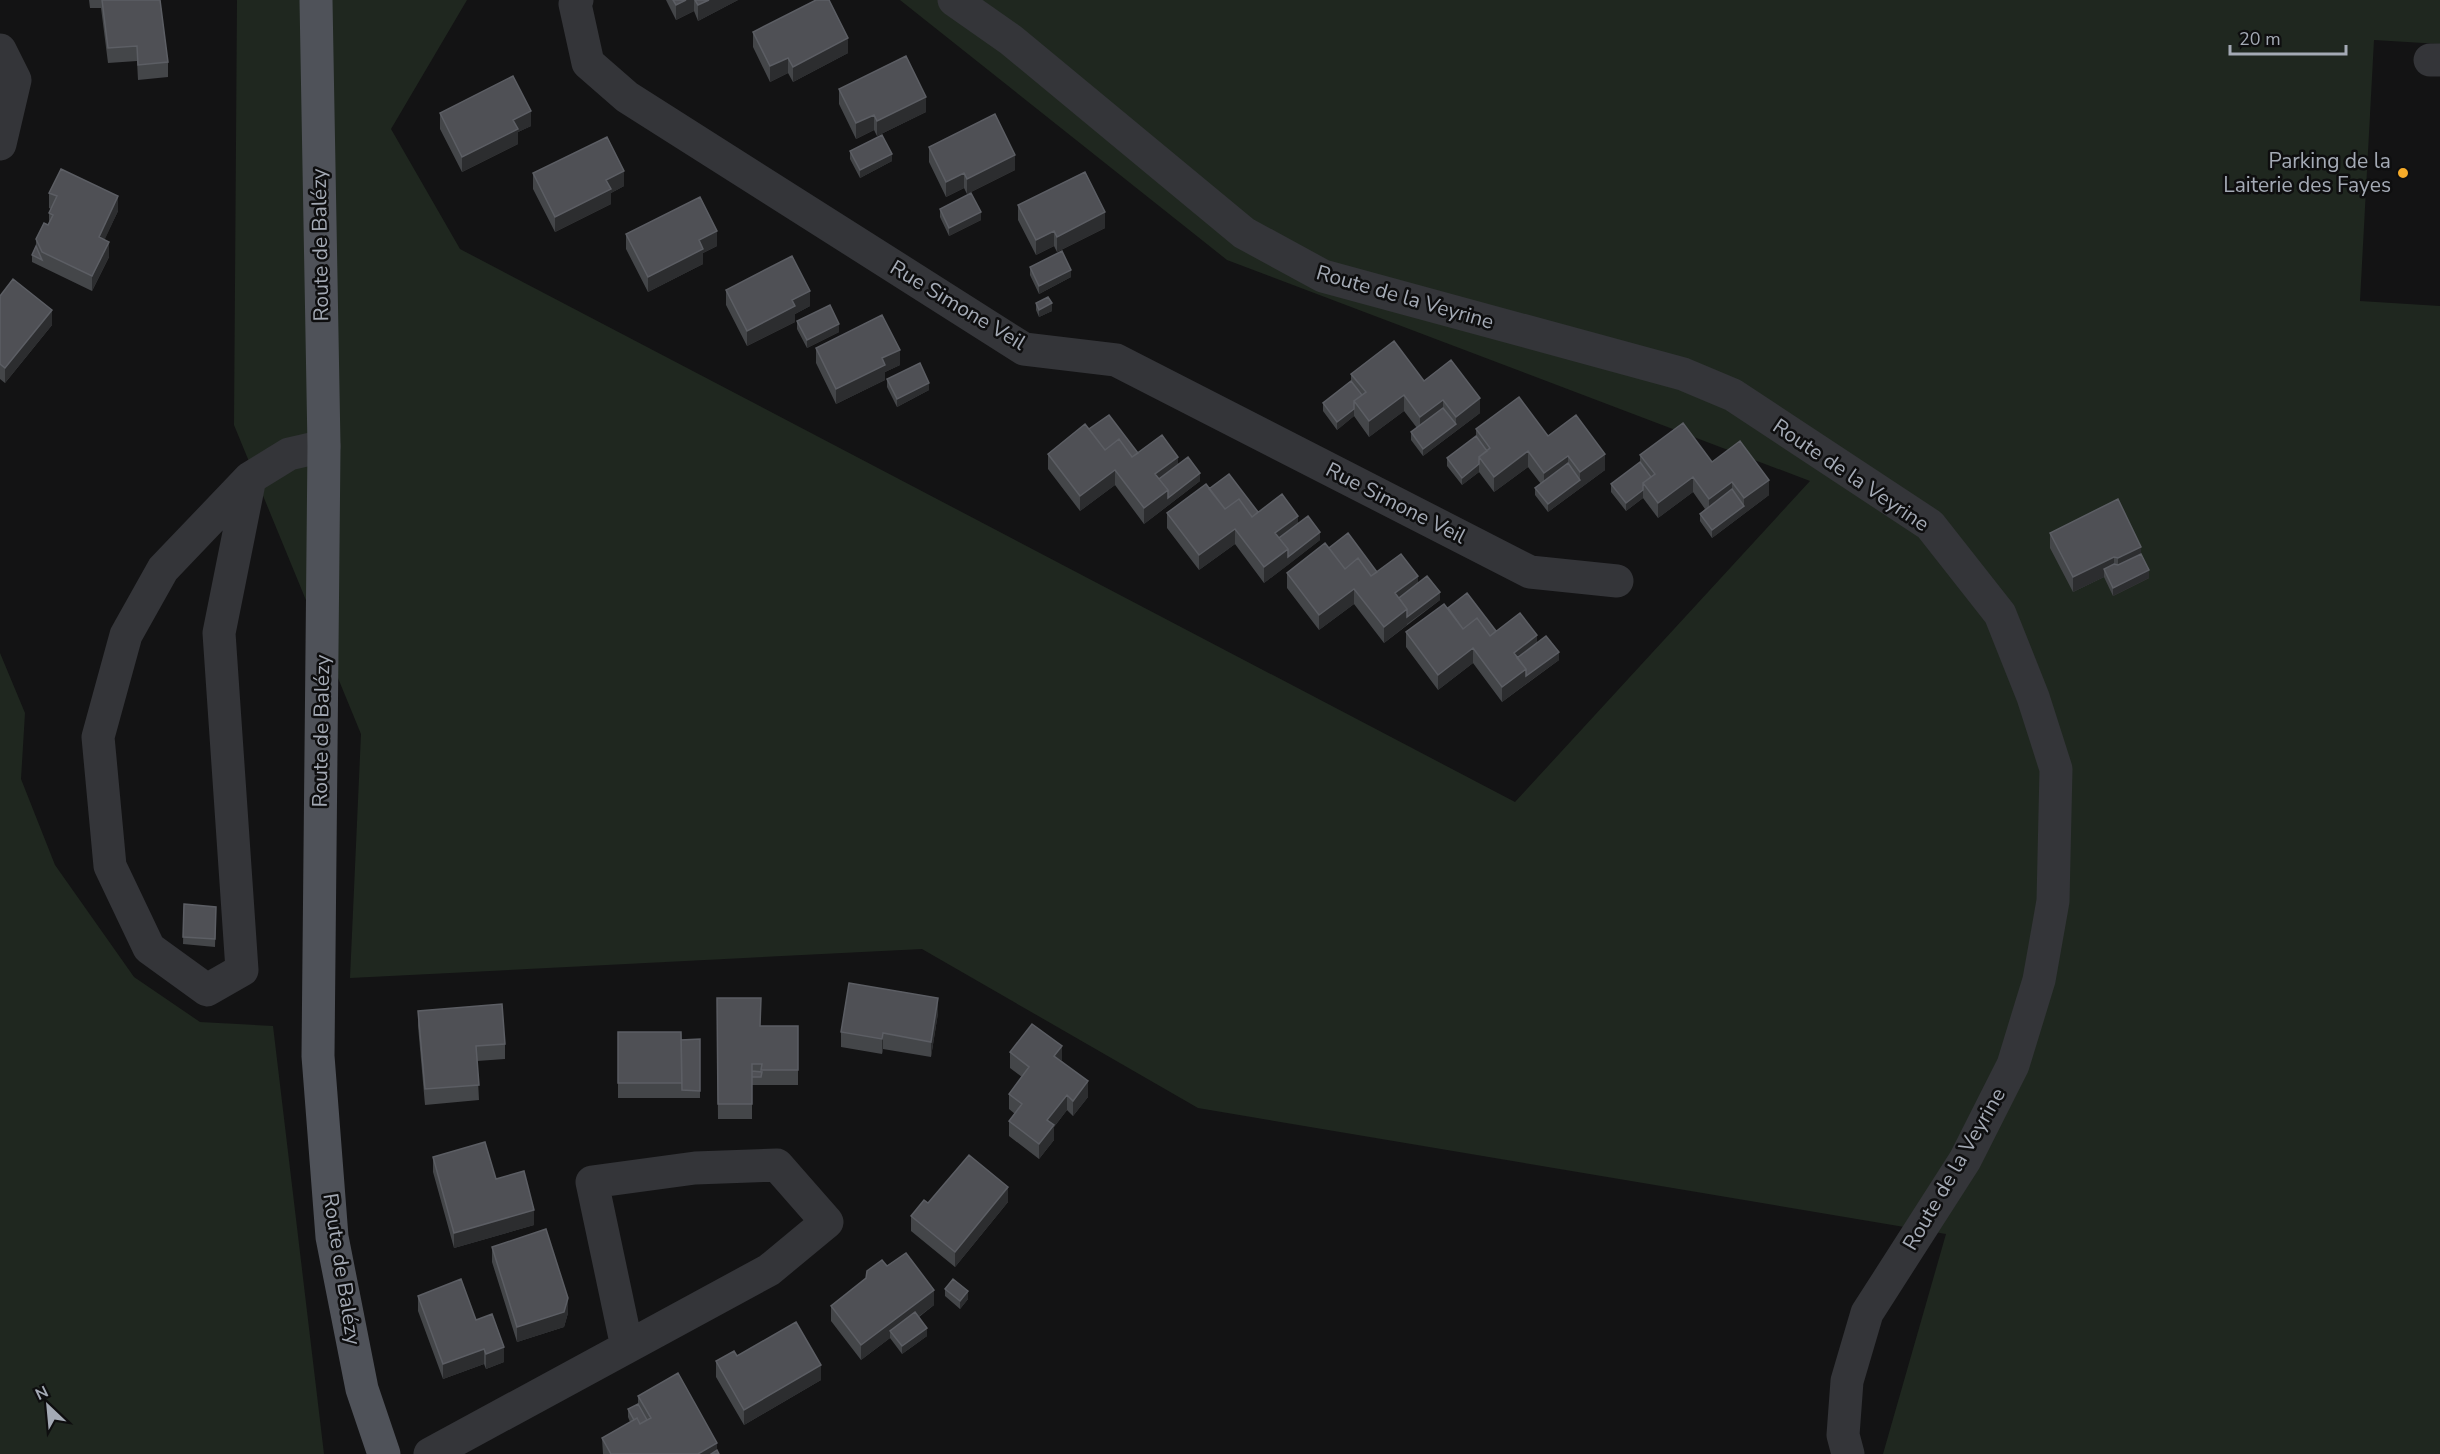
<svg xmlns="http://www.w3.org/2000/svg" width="2440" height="1454" font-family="'Nunito Sans',sans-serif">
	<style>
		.green { fill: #1f271f }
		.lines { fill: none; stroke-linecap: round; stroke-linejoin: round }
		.minor { stroke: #343539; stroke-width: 33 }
		.major { stroke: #4f5259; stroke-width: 33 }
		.wall { fill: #444649 }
		.shaded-wall { fill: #2c2d2f }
		.building { fill: #4f5055; stroke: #5c5e64; stroke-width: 1.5 }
		.poi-dot { fill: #f6ab29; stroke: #0e0e0f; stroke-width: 2 }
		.labels { text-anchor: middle; stroke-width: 5; stroke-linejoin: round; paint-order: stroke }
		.poi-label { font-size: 21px; fill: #a4aab5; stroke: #0e0e0f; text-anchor: end }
		.street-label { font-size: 21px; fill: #a4aab5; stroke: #0e0e0f }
	</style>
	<rect width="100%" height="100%" fill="#131314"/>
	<path class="green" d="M237,0H467L391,129L460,249L1515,802L1810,481L1227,260L900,0H2440V44L2374,40L2360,301L2440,306V1454H1883L1946,1234L1198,1108L922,949L350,978L361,734L234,425Z
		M0,653L25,713L21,779L55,865L134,977L200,1022L273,1026L324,1454H0Z"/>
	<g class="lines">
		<path class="minor" d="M577,0L575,4L588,63L627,97L1024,349L1116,360L1530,572L1617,581
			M954,0L1011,40L1244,233L1323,276L1683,374L1733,395L1930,525L2000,614L2033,697L2056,769L2053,901L2039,980L2013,1065L1965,1160L1867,1313L1847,1381L1843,1435L1848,1454
			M0,50L15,80L0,144
			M2430,60H2440
			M250,478L219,633L242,970L207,990L149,948L110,866L98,737L126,635L163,569L250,478L289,454L324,446
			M430,1454L769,1270L827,1222L777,1165L695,1168L592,1182L627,1347"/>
		<path class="major" d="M316,0L324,446L318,1056L332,1237L362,1389L384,1454"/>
	</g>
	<path class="wall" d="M89,0H160L168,62V77L138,80L137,61L108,63L101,8H90Z
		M666,0H738L698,21L694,11L676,20Z
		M753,32L848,53L793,82L788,73L770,82L753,47Z
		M839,89L926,112L877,136L874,130L856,139L839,104Z
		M440,113L531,126L518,132V144L462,172L440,129Z
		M929,147L1015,170L967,194L964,188L946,197L929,162Z
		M850,151L892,161L860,178L850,159Z
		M533,173L624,186L611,193V204L555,232L533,189Z
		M49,193L118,211L104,240L109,257L92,291L32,262V255L36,246V239L49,223V213L51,209L49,208Z
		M1018,205L1105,228L1057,252L1054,246L1036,255L1018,220Z
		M940,209L981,220L949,236L940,217Z
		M626,234L717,246L703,253V264L648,292L626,249Z
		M1030,267L1071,277L1039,294L1030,275Z
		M726,290L810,306L795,314V322L747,346L726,305Z
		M0,296L52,325L5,383L0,379Z
		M1036,303L1052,311L1039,317L1036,310Z
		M797,321L839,332L807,348L797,329Z
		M816,348L900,365L885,372V380L836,404L816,363Z
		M1351,374L1424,381L1480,413L1423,456L1411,440V432L1417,428L1404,411L1369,437L1354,416L1337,430L1323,411V403L1351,381Z
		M887,379L929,390L897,407L887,387Z
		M1089,429L1138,453L1178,464L1200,481L1144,524L1115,485L1080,511L1048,469V454Z
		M1476,429L1548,436L1605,470L1548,512L1535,495V488L1541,484L1528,467L1494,492L1479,472L1462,485L1447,466V458L1476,436Z
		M1640,455L1712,462L1769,495L1712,538L1700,521V514L1705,509L1693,492L1658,518L1643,498L1626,511L1611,492V484L1640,462Z
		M1209,489L1258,512L1298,523L1320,540L1264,583L1235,544L1199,570L1167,528V513Z
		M2050,533L2141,554L2149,578L2113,596L2104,577L2073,592L2050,548Z
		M1329,548L1377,572L1418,583L1440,600L1384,643L1354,604L1319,630L1287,588V573Z
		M1448,608L1496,631L1537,643L1559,660L1502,702L1473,663L1438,690L1406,647V632Z
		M184,904L216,914L215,947L183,944Z
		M717,998L760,1026H798V1085H752V1079V1119H718Z
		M418,1011L505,1044V1059L477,1061L479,1100L425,1105L418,1026Z
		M938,1013L931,1057L883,1049L882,1054L841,1047V1032Z
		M618,1032L681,1040L700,1039V1098H618Z
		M1010,1052L1062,1061L1088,1097L1073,1116L1067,1110L1054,1127V1140L1039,1159L1009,1136V1121L1015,1114L1009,1109V1094L1022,1077L1010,1068Z
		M433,1157L534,1225L454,1248L433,1172Z
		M1008,1202L955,1267L911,1231V1216L928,1203Z
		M492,1247L568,1313L564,1327L517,1342L492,1262Z
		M887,1266L934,1305L919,1317L927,1336L902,1354L890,1338L861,1360L831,1321V1306L866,1278Z
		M945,1289L968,1299L960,1309L945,1296Z
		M418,1296L504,1362L486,1369L484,1364L443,1379L418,1311Z
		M737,1356L821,1380L744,1425L716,1377V1361Z
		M638,1396L717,1450L719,1454H603L602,1438L630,1422L628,1417V1409L638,1404Z"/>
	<path class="shaded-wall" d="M686,0H694V11L676,20V5Z
		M709,0H738L698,21V5Z
		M848,38V53L793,82V67Z
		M788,58V73L770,82V66Z
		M926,97V112L877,136V121Z
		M531,111V126L518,132V144L462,172V157L513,120Z
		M874,115V130L856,139V123Z
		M892,154V161L860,178V170Z
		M1015,155V170L967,194V179Z
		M624,171V186L611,193V204L555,232V217L606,180Z
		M964,173V188L946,197V182Z
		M118,196V211L99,252V237Z
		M981,212V220L949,236V228Z
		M1105,212V228L1057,252V237Z
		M717,231V246L703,253V264L648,292V277L699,240Z
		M1054,231V246L1036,255V240Z
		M109,242V257L92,291V276Z
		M1071,270V277L1039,294V286Z
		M810,291V306L795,314V322L747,346V331L792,300Z
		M1052,303V311L1039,317V310Z
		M52,310V325L5,383V368Z
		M839,324V332L807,348V340Z
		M900,350V365L885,372V380L836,404V389L882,358Z
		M929,383V390L897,407V399Z
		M1404,395V411L1369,437V421Z
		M1480,398V413L1423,456V449L1456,424V417Z
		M1443,400V416L1420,433V417Z
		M1354,409V416L1337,430V422Z
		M1528,451V467L1494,492V477Z
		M1605,454V470L1548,512V504L1580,480V472Z
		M1568,456V471L1544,488V473Z
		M1178,457V472L1159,486L1155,474Z
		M1479,464V472L1462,485V478Z
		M1115,470V485L1080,511V496Z
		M1200,473V481L1144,524V508L1168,490Z
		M1693,477V492L1658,518V503Z
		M1769,480V495L1712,538V530L1744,506V498Z
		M1732,482V497L1709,514V499Z
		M1643,490V498L1626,511V503Z
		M1298,516V531L1279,546L1275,533Z
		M1235,529V544L1199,570V555Z
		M1320,532V540L1288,565V557Z
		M2141,547V562L2118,573V558Z
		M1288,549V565L1264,583V567Z
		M2114,557V572L2104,569V577L2073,592V577Z
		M2149,570V578L2113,596V588Z
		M1418,576V591L1399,605L1395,593Z
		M1354,589V604L1319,630V615Z
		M1440,592V600L1407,624V617Z
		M1407,609V625L1384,643V627Z
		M1537,635V650L1517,665L1514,653Z
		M1473,648V663L1438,690V675Z
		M1559,652V660L1526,684V676Z
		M1526,669V684L1502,702V687Z
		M938,998V1013L931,1057V1042Z
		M883,1033V1049L882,1054V1039Z
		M1062,1046V1061L1054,1056Z
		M1088,1081V1097L1073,1116V1101Z
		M1067,1095V1110L1054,1127V1140L1039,1159V1144L1047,1120Z
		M1008,1187V1202L955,1267V1252Z
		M534,1210V1225L454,1248V1233Z
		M934,1290V1305L894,1335L890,1331V1338L861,1360V1345Z
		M968,1291V1299L960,1309V1301Z
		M568,1298V1313L564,1327L517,1342V1327Z
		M927,1328V1336L902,1354V1346Z
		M504,1347V1362L486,1369V1354Z
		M484,1349V1364L443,1379V1364Z
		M821,1365V1380L744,1425V1410Z
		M717,1443V1454H698Z"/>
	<path class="building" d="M102,0H160L168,62L138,65L137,46L108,48Z
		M673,0H686L676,5Z
		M695,0H709L698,5Z
		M816,0H829L848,38L793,67L788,58L770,66L753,32Z
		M906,56L926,97L877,121L874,115L856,123L839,89Z
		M513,76L531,111L513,120L518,129L462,157L440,113Z
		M995,114L1015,155L967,179L964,173L946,182L929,147Z
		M882,135L892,154L860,170L850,151Z
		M607,137L624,171L606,180L611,189L555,217L533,173Z
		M61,169L118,196L99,237L109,242L92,276L42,252L36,239L44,223L48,225L53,215L49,213L57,196L49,193Z
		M1085,172L1105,212L1057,237L1054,231L1036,240L1018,205Z
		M971,193L981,212L949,228L940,209Z
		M700,197L717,231L699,240L703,249L648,277L626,234Z
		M36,246L42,260L32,255Z
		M1062,251L1071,270L1039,286L1030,267Z
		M792,256L810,291L792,300L795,306L747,331L726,290Z
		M13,279L52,310L5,368L0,364V296Z
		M1048,297L1052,303L1039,310L1036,303Z
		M830,305L839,324L807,340L797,321Z
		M882,315L900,350L882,358L885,365L836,389L816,348Z
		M1394,341L1424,381L1451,360L1480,398L1456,417L1443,400L1420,417L1404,395L1369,421L1354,401L1366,392L1351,374Z
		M920,363L929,383L897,399L887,379Z
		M1351,381L1362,395L1354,401V409L1337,422L1323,403Z
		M1519,397L1548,436L1576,415L1605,454L1580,472L1568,456L1544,473L1528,451L1494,477L1479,457L1490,448L1476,429Z
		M1443,408L1456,424L1423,449L1411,432Z
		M1109,415L1138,453L1132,457L1119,439L1105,450L1089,429Z
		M1683,423L1712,462L1740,441L1769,480L1744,498L1732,482L1709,499L1693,477L1658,503L1643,483L1655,474L1640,455Z
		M1085,424L1105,450L1119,439L1132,457L1162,435L1178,457L1155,474L1168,490L1144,508L1115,470L1080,496L1048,454Z
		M1476,436L1487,451L1479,457V464L1462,478L1447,458Z
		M1188,457L1200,473L1168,498V490L1159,479Z
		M1640,462L1651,477L1643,483V490L1626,503L1611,484Z
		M1568,463L1580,480L1548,504L1535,488Z
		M1229,474L1258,512L1252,517L1239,499L1225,509L1209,489Z
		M1206,484L1225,509L1239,499L1252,517L1282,494L1298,516L1275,533L1288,549L1264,567L1235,529L1199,555L1167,513Z
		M1732,489L1744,506L1712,530L1700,514Z
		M2118,499L2141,547L2118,558L2114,557L2073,577L2050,533Z
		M1308,516L1320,532L1288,557V549L1279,538Z
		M1348,533L1377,572L1371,576L1358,558L1345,569L1329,548Z
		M1325,543L1345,569L1358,558L1371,576L1401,554L1418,576L1395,593L1407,609L1384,627L1354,589L1319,615L1287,573Z
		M2141,554L2149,570L2113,588L2104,569L2114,564L2118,565Z
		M1427,576L1440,592L1407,617V609L1399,598Z
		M1467,593L1496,631L1490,636L1477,618L1463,629L1448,608Z
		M1444,604L1463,629L1477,618L1490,636L1520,613L1537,635L1514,653L1526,669L1502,687L1473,648L1438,675L1406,632Z
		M1546,636L1559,652L1526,676V669L1517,658Z
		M184,904L216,907L215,939L183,937Z
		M849,983L938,998L931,1042L883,1033L882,1039L841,1032Z
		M717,998H761L760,1026H798V1070H761L762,1064H752V1104H718Z
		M502,1004L505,1044L476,1046L479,1085L425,1089L418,1011Z
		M1032,1024L1062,1046L1054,1056L1088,1081L1073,1101L1067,1095L1047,1120L1054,1125L1039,1144L1009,1121L1022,1104L1009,1094L1029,1067L1010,1052Z
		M618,1032H681L682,1083H618Z
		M700,1039V1091L682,1090L681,1040Z
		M752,1071L762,1072L761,1077H752Z
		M485,1142L496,1179L524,1171L534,1210L454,1233L433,1157Z
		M969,1155L1008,1187L955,1252L911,1216L924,1200L928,1203Z
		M546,1229L568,1298L564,1312L517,1327L492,1247Z
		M906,1253L934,1290L861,1345L831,1306L866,1278L867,1271L882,1260L887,1266Z
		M461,1279L476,1320L492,1314L504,1347L486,1354L484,1349L443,1364L418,1296Z
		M953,1279L968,1291L960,1301L945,1289Z
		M915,1312L927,1328L902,1346L890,1331Z
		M796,1322L821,1365L744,1410L716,1361L734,1351L737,1356Z
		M678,1373L717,1443L698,1454H611L602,1438L637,1418L640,1424L651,1418L638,1396Z
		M638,1404L647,1420L640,1424L637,1418L634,1420L628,1409Z
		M717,1450L719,1454H711Z"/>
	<circle class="poi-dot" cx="2403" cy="173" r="6"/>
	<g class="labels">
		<g class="poi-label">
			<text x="2391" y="168">Parking de la<tspan x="2391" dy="24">Laiterie des Fayes</tspan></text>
		</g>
		<g class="street-label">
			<text transform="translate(320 245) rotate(-91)" y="7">Route de Balézy</text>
			<text transform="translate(1405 297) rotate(16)" y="7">Route de la Veyrine</text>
			<text transform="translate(958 305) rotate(31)" y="7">Rue Simone Veil</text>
			<text transform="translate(1851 475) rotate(34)" y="7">Route de la Veyrine</text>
			<text transform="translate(1396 503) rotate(27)" y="7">Rue Simone Veil</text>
			<text transform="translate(321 731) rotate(-89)" y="7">Route de Balézy</text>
			<text transform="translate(1954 1169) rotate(-60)" y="7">Route de la Veyrine</text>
			<text transform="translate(342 1269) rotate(81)" y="7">Route de Balézy</text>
		</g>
	</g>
	<g transform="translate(48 1406) rotate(334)" stroke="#0e0e0f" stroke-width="4.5" paint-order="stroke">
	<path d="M0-4.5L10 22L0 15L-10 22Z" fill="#a4aab5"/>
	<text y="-9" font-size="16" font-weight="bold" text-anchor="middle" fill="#a4aab5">N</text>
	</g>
	<path d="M2230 45v9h116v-9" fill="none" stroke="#a4aab5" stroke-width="3"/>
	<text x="2239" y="45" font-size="18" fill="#a4aab5" stroke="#0e0e0f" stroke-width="4.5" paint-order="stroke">20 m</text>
</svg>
